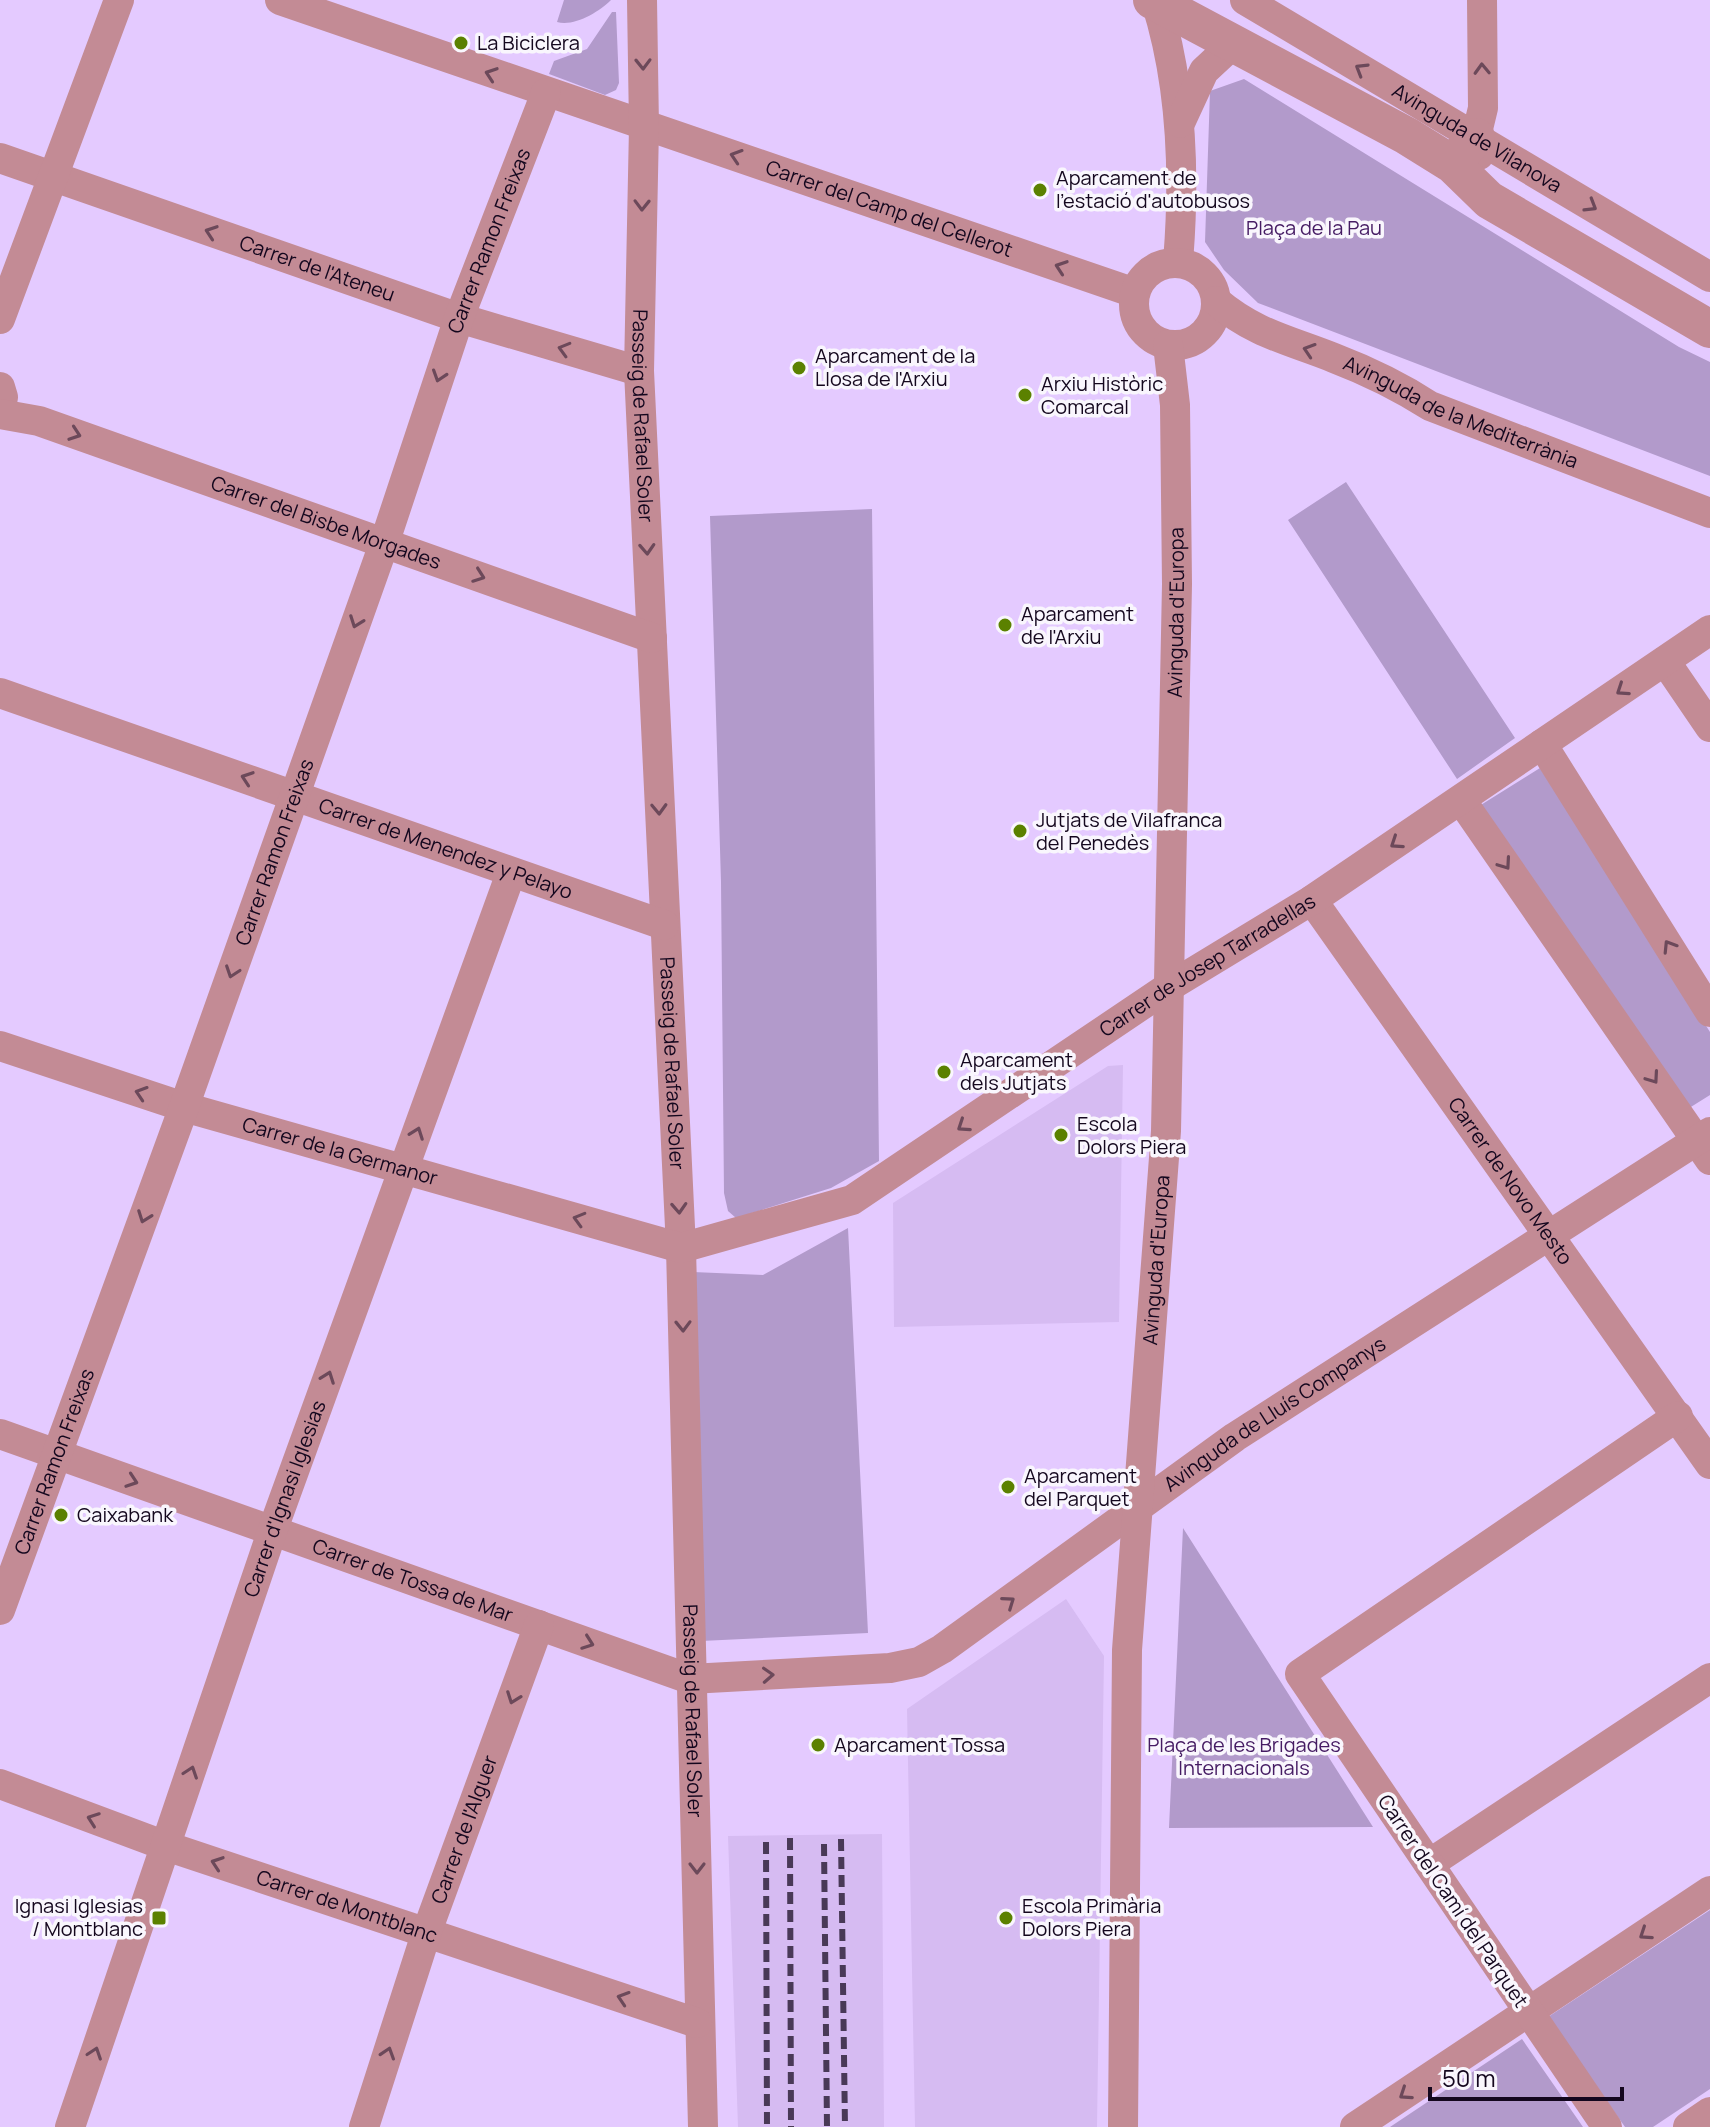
<svg xmlns="http://www.w3.org/2000/svg" width="1710" height="2127" font-family="Manrope,sans-serif">
	<style>
		.built { fill: #d6bbf2 }
		.green { fill: #b29acb }
		.lines { fill: none; stroke-linecap: round; stroke-linejoin: round }
		.minor { stroke: #c38b95; stroke-width: 30 }
		.tertiary { stroke: #c38b95; stroke-width: 38 }
		.rail { stroke: #493957; stroke-width: 6; stroke-dasharray: 12 6; stroke-linecap: butt }
		.oneway { stroke: #6c495a }
		.poi-dot { fill: #5b8100; stroke: #f9f6fd; stroke-width: 3 }
		.labels { text-anchor: middle; stroke-width: 7; stroke-linejoin: round; paint-order: stroke }
		.poi-label { font-size: 20px; fill: #14071e; stroke: #f9f6fd; text-anchor: start }
		.street-label { font-size: 20px; fill: #14071e; stroke: #f9f6fd }
		.park-label { font-size: 20px; fill: #451b63; stroke: #f9f6fd }
	</style>
	<rect width="100%" height="100%" fill="#e4caff"/>
	<path class="built" d="M1123,1065L1119,1322L894,1327L893,1203L1108,1066Z
		M1066,1599L1104,1656L1097,2127H915L907,1709Z
		M882,1834L884,2127H738L728,1836Z"/>
	<path class="green" d="M564,0H611C599,12 574,27 557,22Z
		M612,12H616L619,83L616,90L605,95L549,74L554,61L587,49Z
		M1244,79L1679,347L1710,362V476L1258,303L1224,270L1205,242L1210,91Z
		M1346,482L1515,738L1457,779L1288,520Z
		M872,509L879,1161L831,1188L736,1218L728,1211L724,1193L721,882L710,516Z
		M1540,768L1710,1032V1095L1686,1110L1476,808Z
		M848,1228L868,1633L701,1641L693,1272L763,1275Z
		M1183,1528L1373,1827L1169,1828Z
		M1710,1910V2089L1653,2127H1625L1548,2017Z
		M1522,2039L1583,2127H1390Z"/>
	<g class="lines">
		<g class="minor">
			<path id="s1" d="M280,0L1135,293"/>
			<path id="s2" d="M642,0L644,127L639,371L681,1248L703,2127"/>
			<path id="s3" d="M1245,0L1710,277"/>
			<path d="M1156,2C1182,84 1185,177 1178,262"/>
			<path d="M1180,123L1204,71L1233,44"/>
			<path d="M1479,155L1476,137L1483,108L1482,0"/>
			<path id="s4" d="M0,158L459,318L639,371"/>
			<circle cx="1175" cy="304" r="41"/>
			<path id="s5" d="M1216,301C1255,334 1289,340 1334,358C1368,371 1399,386 1430,406L1710,513"/>
			<path d="M0,319L119,0"/>
			<path d="M0,387L3,397L0,411"/>
			<path id="s6" d="M0,414L39,421L652,638"/>
			<path d="M1665,661L1710,727"/>
			<path id="s7" d="M0,693L664,925"/>
			<path d="M1542,744L1710,1012"/>
			<path d="M1461,800L1710,1160"/>
			<path id="s8" d="M1312,900L1710,1464"/>
			<path id="s9" d="M0,1046L184,1107L681,1248L852,1200L1167,988L1312,900L1710,630"/>
			<path id="s10" d="M0,1434L690,1679L890,1668L919,1662L942,1649L1235,1437L1710,1132"/>
			<path id="s11" d="M0,1610L184,1107L385,541L459,318L546,93"/>
			<path id="s12" d="M0,1784L166,1846L697,2023"/>
			<path d="M1429,1864L1710,1678"/>
			<path id="s13" d="M70,2127L273,1529L511,873"/>
			<path id="s14" d="M364,2127L426,1934L539,1625"/>
			<path id="s15" d="M1123,2127L1127,1650L1166,1131L1177,584L1175,405L1168,345"/>
			<path d="M1355,2127L1710,1891"/>
			<path d="M1607,2127L1300,1674L1678,1416"/>
			<path d="M1688,2127L1710,2112"/>
		</g>
		<path class="tertiary" d="M1152,0L1407,136L1452,164L1489,200L1710,329
			M1452,164L1476,137"/>
		<path class="rail" d="M790,1838L791,2127
			M841,1839L845,2127
			M766,1842L767,2127
			M824,1844L827,2127"/>
	</g>
	<defs><path id="oneway-chevron" d="M-2-3.5L2.5 0L-2 3.5" fill="none" stroke-width="1.6" stroke-linecap="round" stroke-linejoin="round" transform="scale(2)"/></defs>
	<g class="oneway">
		<use href="#oneway-chevron" transform="translate(643 64) rotate(89)"/>
		<use href="#oneway-chevron" transform="translate(1361 69) rotate(-149)"/>
		<use href="#oneway-chevron" transform="translate(1482 69) rotate(-92)"/>
		<use href="#oneway-chevron" transform="translate(491 74) rotate(-161)"/>
		<use href="#oneway-chevron" transform="translate(736 156) rotate(-162)"/>
		<use href="#oneway-chevron" transform="translate(642 205) rotate(91)"/>
		<use href="#oneway-chevron" transform="translate(1591 206) rotate(31)"/>
		<use href="#oneway-chevron" transform="translate(211 232) rotate(-161)"/>
		<use href="#oneway-chevron" transform="translate(1061 267) rotate(-161)"/>
		<use href="#oneway-chevron" transform="translate(564 349) rotate(-164)"/>
		<use href="#oneway-chevron" transform="translate(1309 350) rotate(-162)"/>
		<use href="#oneway-chevron" transform="translate(439 376) rotate(108)"/>
		<use href="#oneway-chevron" transform="translate(75 434) rotate(19)"/>
		<use href="#oneway-chevron" transform="translate(647 549) rotate(87)"/>
		<use href="#oneway-chevron" transform="translate(479 576) rotate(20)"/>
		<use href="#oneway-chevron" transform="translate(356 622) rotate(110)"/>
		<use href="#oneway-chevron" transform="translate(1622 690) rotate(146)"/>
		<use href="#oneway-chevron" transform="translate(247 778) rotate(-161)"/>
		<use href="#oneway-chevron" transform="translate(659 809) rotate(88)"/>
		<use href="#oneway-chevron" transform="translate(1396 843) rotate(146)"/>
		<use href="#oneway-chevron" transform="translate(1505 864) rotate(55)"/>
		<use href="#oneway-chevron" transform="translate(1669 946) rotate(-122)"/>
		<use href="#oneway-chevron" transform="translate(232 972) rotate(109)"/>
		<use href="#oneway-chevron" transform="translate(1653 1078) rotate(55)"/>
		<use href="#oneway-chevron" transform="translate(141 1093) rotate(-162)"/>
		<use href="#oneway-chevron" transform="translate(963 1126) rotate(146)"/>
		<use href="#oneway-chevron" transform="translate(417 1133) rotate(-70)"/>
		<use href="#oneway-chevron" transform="translate(679 1208) rotate(87)"/>
		<use href="#oneway-chevron" transform="translate(144 1217) rotate(110)"/>
		<use href="#oneway-chevron" transform="translate(579 1219) rotate(-164)"/>
		<use href="#oneway-chevron" transform="translate(683 1326) rotate(89)"/>
		<use href="#oneway-chevron" transform="translate(328 1377) rotate(-70)"/>
		<use href="#oneway-chevron" transform="translate(132 1481) rotate(19)"/>
		<use href="#oneway-chevron" transform="translate(1009 1602) rotate(-35)"/>
		<use href="#oneway-chevron" transform="translate(588 1643) rotate(20)"/>
		<use href="#oneway-chevron" transform="translate(768 1675) rotate(-3)"/>
		<use href="#oneway-chevron" transform="translate(513 1698) rotate(110)"/>
		<use href="#oneway-chevron" transform="translate(191 1772) rotate(-71)"/>
		<use href="#oneway-chevron" transform="translate(93 1819) rotate(-160)"/>
		<use href="#oneway-chevron" transform="translate(217 1863) rotate(-161)"/>
		<use href="#oneway-chevron" transform="translate(697 1868) rotate(90)"/>
		<use href="#oneway-chevron" transform="translate(1645 1934) rotate(146)"/>
		<use href="#oneway-chevron" transform="translate(623 1998) rotate(-162)"/>
		<use href="#oneway-chevron" transform="translate(95 2053) rotate(-71)"/>
		<use href="#oneway-chevron" transform="translate(388 2053) rotate(-72)"/>
		<use href="#oneway-chevron" transform="translate(1405 2094) rotate(146)"/>
	</g>
	<g class="poi-dot">
		<circle cx="461" cy="43" r="8"/>
		<circle cx="1040" cy="190" r="8"/>
		<circle cx="799" cy="368" r="8"/>
		<circle cx="1025" cy="395" r="8"/>
		<circle cx="1005" cy="625" r="8"/>
		<circle cx="1020" cy="831" r="8"/>
		<circle cx="944" cy="1072" r="8"/>
		<circle cx="1061" cy="1135" r="8"/>
		<circle cx="1008" cy="1487" r="8"/>
		<circle cx="61" cy="1515" r="8"/>
		<circle cx="818" cy="1745" r="8"/>
		<rect x="151" y="1910" width="16" height="16" rx="4"/>
		<circle cx="1006" cy="1918" r="8"/>
	</g>
	<g class="labels">
		<g class="poi-label">
			<text x="477" y="50">La Biciclera</text>
			<text x="1056" y="185">Aparcament de<tspan x="1056" dy="23">l'estació d'autobusos</tspan></text>
			<text x="815" y="363">Aparcament de la<tspan x="815" dy="23">Llosa de l'Arxiu</tspan></text>
			<text x="1041" y="391">Arxiu Històric<tspan x="1041" dy="23">Comarcal</tspan></text>
			<text x="1021" y="621">Aparcament<tspan x="1021" dy="23">de l'Arxiu</tspan></text>
			<text x="1036" y="827">Jutjats de Vilafranca<tspan x="1036" dy="23">del Penedès</tspan></text>
			<text x="960" y="1067">Aparcament<tspan x="960" dy="23">dels Jutjats</tspan></text>
			<text x="1077" y="1131">Escola<tspan x="1077" dy="23">Dolors Piera</tspan></text>
			<text x="1024" y="1483">Aparcament<tspan x="1024" dy="23">del Parquet</tspan></text>
			<text x="77" y="1522">Caixabank</text>
			<text x="834" y="1752">Aparcament Tossa</text>
			<text x="143" y="1913" text-anchor="end">Ignasi Iglesias<tspan x="143" dy="23">/ Montblanc</tspan></text>
			<text x="1022" y="1913">Escola Primària<tspan x="1022" dy="23">Dolors Piera</tspan></text>
		</g>
		<g class="street-label">
			<text dy="7" stroke="none"><textPath href="#s3" startOffset="270">Avinguda de Vilanova</textPath></text>
			<text dy="7" stroke="none"><textPath href="#s1" startOffset="644">Carrer del Camp del Cellerot</textPath></text>
			<text dy="7" stroke="none"><textPath href="#s11" startOffset="1454">Carrer Ramon Freixas</textPath></text>
			<text dy="7" stroke="none"><textPath href="#s4" startOffset="336">Carrer de l'Ateneu</textPath></text>
			<text dy="7" stroke="none"><textPath href="#s5" startOffset="270">Avinguda de la Mediterrània</textPath></text>
			<text dy="7" stroke="none"><textPath href="#s2" startOffset="416">Passeig de Rafael Soler</textPath></text>
			<text dy="7" stroke="none"><textPath href="#s6" startOffset="344">Carrer del Bisbe Morgades</textPath></text>
			<text dy="7" stroke="none"><textPath href="#s15" startOffset="1516">Avinguda d'Europa</textPath></text>
			<text dy="7" stroke="none"><textPath href="#s7" startOffset="472">Carrer de Menendez y Pelayo</textPath></text>
			<text dy="7" stroke="none"><textPath href="#s11" startOffset="806">Carrer Ramon Freixas</textPath></text>
			<text dy="7" stroke="none"><textPath href="#s9" startOffset="1314">Carrer de Josep Tarradellas</textPath></text>
			<text dy="7" stroke="none"><textPath href="#s2" startOffset="1064">Passeig de Rafael Soler</textPath></text>
			<text dy="7" stroke="none"><textPath href="#s9" startOffset="356">Carrer de la Germanor</textPath></text>
			<text dy="7" stroke="none"><textPath href="#s8" startOffset="344">Carrer de Novo Mesto</textPath></text>
			<text dy="7" stroke="none"><textPath href="#s15" startOffset="868">Avinguda d'Europa</textPath></text>
			<text dy="7" stroke="none"><textPath href="#s10" startOffset="1396">Avinguda de Lluís Companys</textPath></text>
			<text dy="7" stroke="none"><textPath href="#s11" startOffset="158">Carrer Ramon Freixas</textPath></text>
			<text dy="7" stroke="none"><textPath href="#s13" startOffset="664">Carrer d'Ignasi Iglesias</textPath></text>
			<text dy="7" stroke="none"><textPath href="#s10" startOffset="438">Carrer de Tossa de Mar</textPath></text>
			<text dy="7" stroke="none"><textPath href="#s2" startOffset="1712">Passeig de Rafael Soler</textPath></text>
			<text dy="7" stroke="none"><textPath href="#s14" startOffset="314">Carrer de l'Alguer</textPath></text>
			<text transform="translate(1453 1901) rotate(56)" y="7">Carrer del Camí del Parquet</text>
			<text dy="7" stroke="none"><textPath href="#s12" startOffset="368">Carrer de Montblanc</textPath></text>
		</g>
		<g class="park-label">
			<text x="1314" y="235">Plaça de la Pau</text>
			<text x="1244" y="1752">Plaça de les Brigades<tspan x="1244" dy="23">Internacionals</tspan></text>
		</g>
	</g>
	<path d="M1430 2087v12h192v-12" fill="none" stroke="#14071e" stroke-width="4"/>
	<text x="1442" y="2087" font-size="24" fill="#14071e" stroke="#f9f6fd" stroke-width="6" paint-order="stroke">50 m</text>
</svg>
